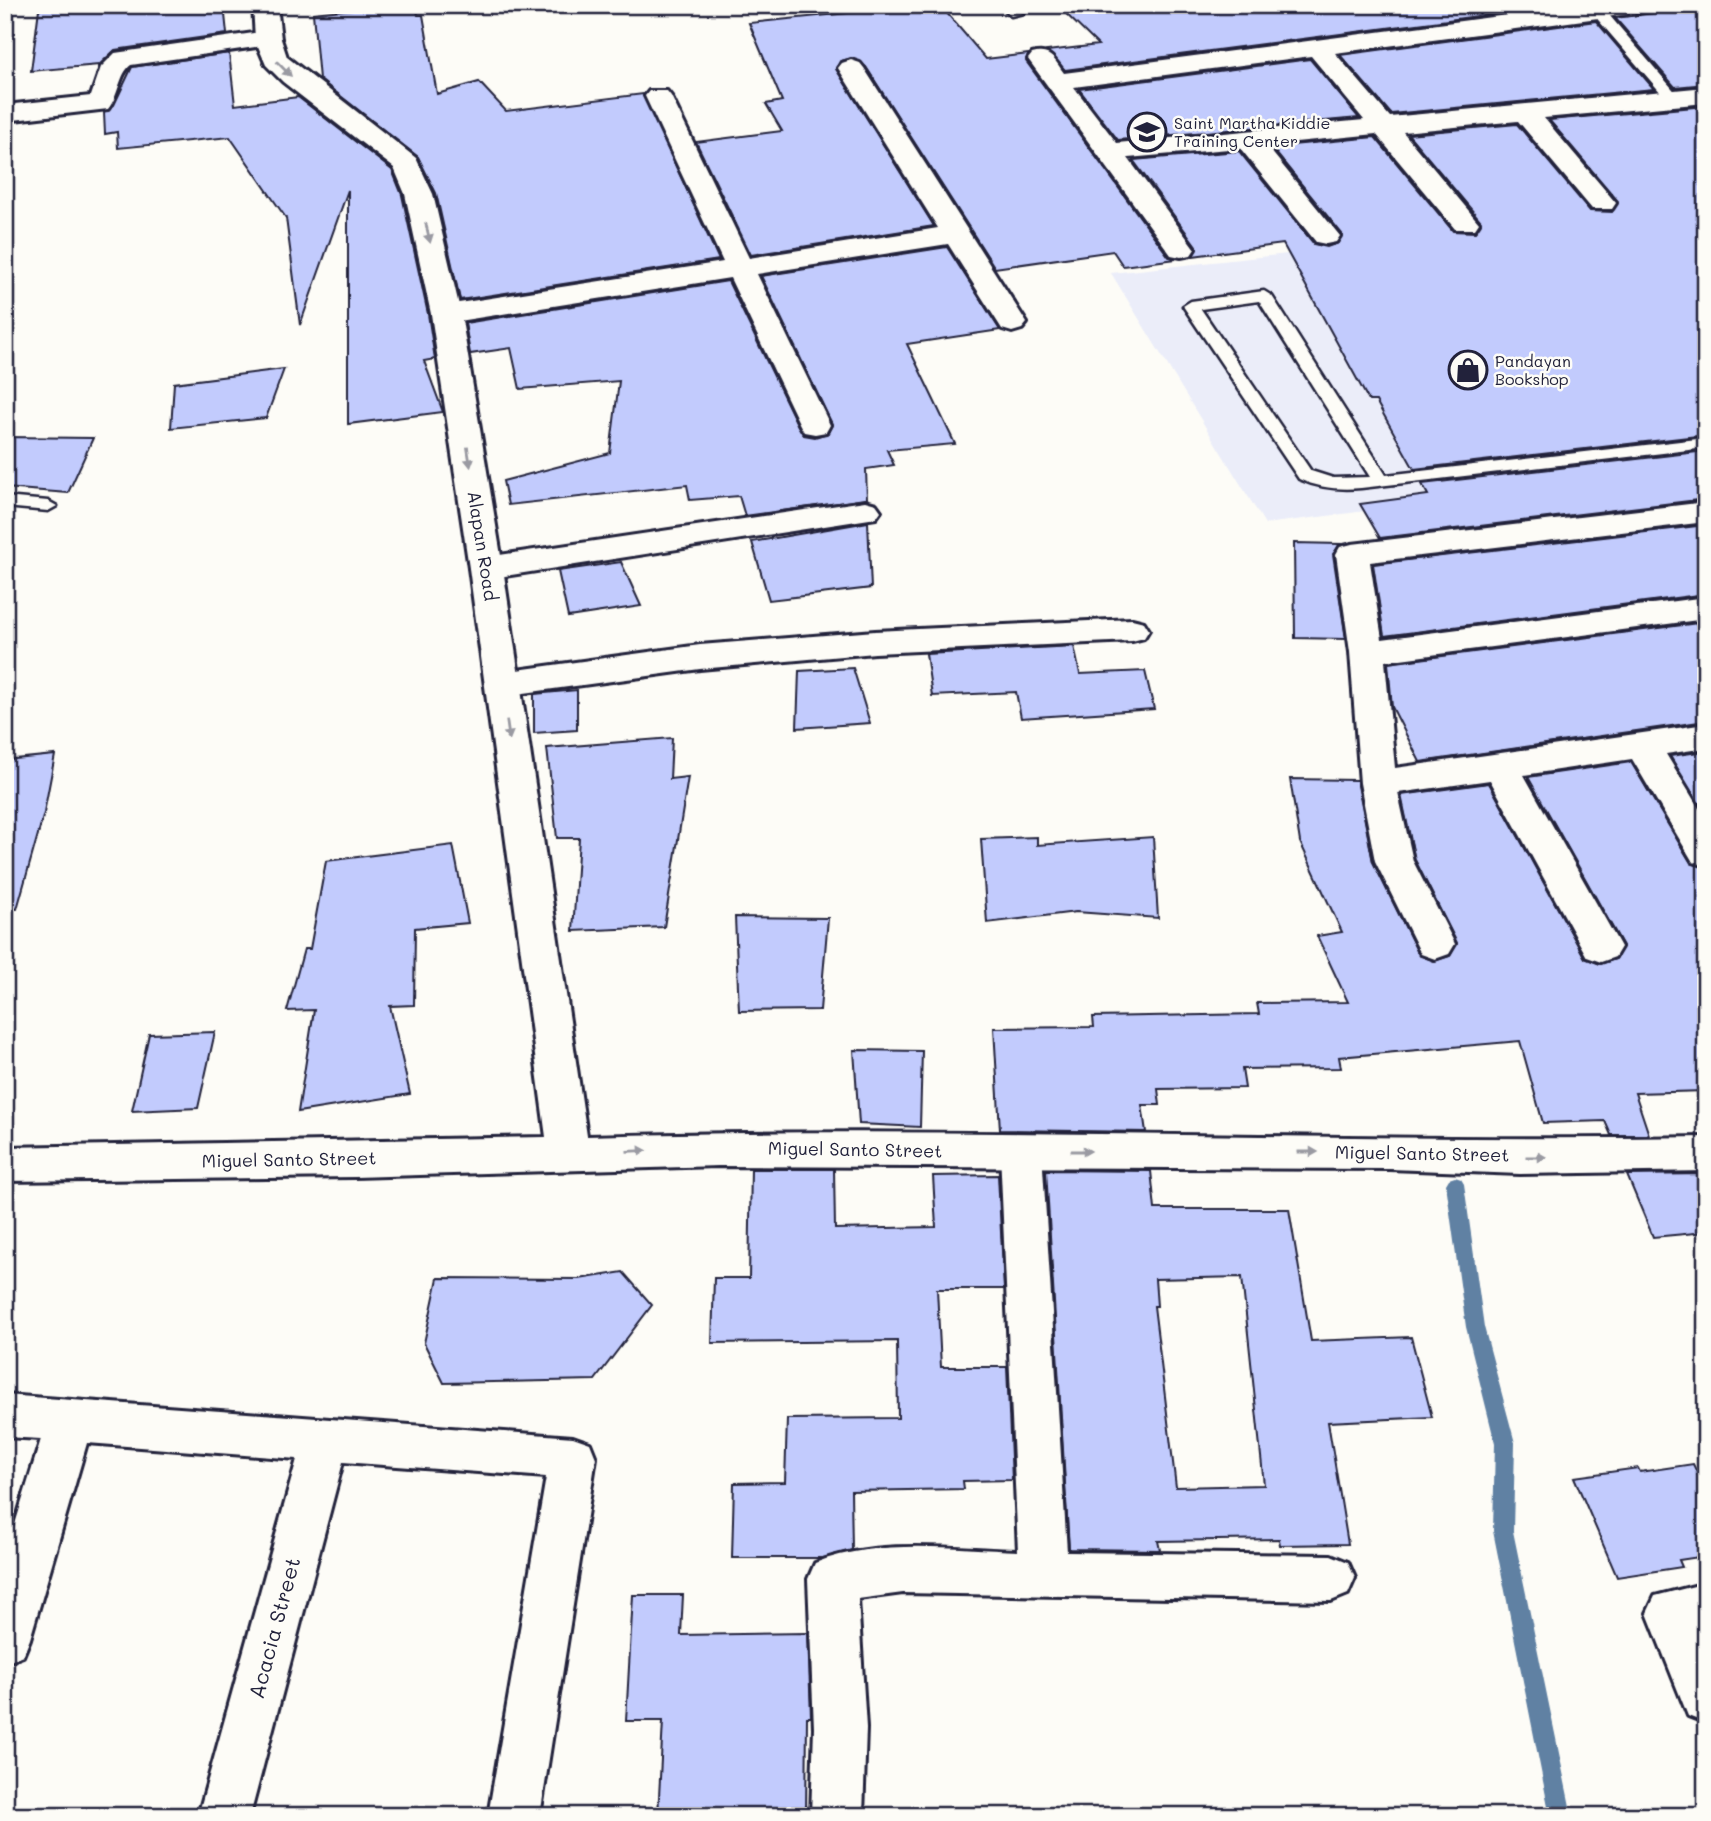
<svg xmlns="http://www.w3.org/2000/svg" width="1711" height="1821" font-family="Mali,sans-serif">
	<style>
		.built { fill: #ebedf9 }
		.lines { fill: none; stroke-linecap: round; stroke-linejoin: round }
		.stream { fill: #6081a3; fill-rule: evenodd }
		.building { fill: #c2cbfd; stroke: #22223b; stroke-width: 2; fill-rule: evenodd }
		.lane-casing { stroke: #22223b; stroke-width: 5 }
		.street-casing { stroke: #22223b; stroke-width: 6 }
		.secondary-casing { stroke: #22223b; stroke-width: 6 }
		.lane { fill: #fdfcf7; fill-rule: evenodd }
		.street { fill: #fdfcf7; fill-rule: evenodd }
		.secondary { fill: #fdfcf7; fill-rule: evenodd }
		.oneway { fill: #9a9aa2 }
		.labels { text-anchor: middle; stroke-width: 5; stroke-linejoin: round; paint-order: stroke }
		.far-poi-label { font-size: 16px; fill: #22223b; stroke: #fdfcf7; text-anchor: start }
		.street-label { font-size: 18px; fill: #22223b; stroke: #fdfcf7 }
		.near-street-label { font-size: 21px; fill: #22223b; stroke: #fdfcf7 }
	</style>
	<rect width="100%" height="100%" fill="#fdfcf7"/>
	<filter id="ink" filterUnits="userSpaceOnUse"><feTurbulence type="fractalNoise" baseFrequency=".0143" numOctaves="2"/><feDisplacementMap in="SourceGraphic" scale="14" xChannelSelector="R" yChannelSelector="G"/><feConvolveMatrix kernelMatrix="1 2 1 2 8 2 1 2 1" color-interpolation-filters="sRGB"/></filter>
	<g filter="url(#ink)">
		<path class="built" d="M1706,143V467L1265,524L1111,273L1698,210Z"/>
		<g class="lines">
			<path class="stream" d="M1455,1177L1461,1179L1464,1184L1484,1327L1515,1443L1513,1531L1572,1816H1550L1493,1531L1495,1443L1466,1327L1446,1184L1449,1179Z"/>
		</g>
		<path class="building" d="M93,5H224L227,34L115,50L99,65L31,71L39,9Z
			M394,5H416L418,15H423L437,94L479,82L506,111L643,94L719,260L460,300L436,193L418,157L319,79L313,13Z
			M888,5H940L986,59L1029,54L1026,61L1169,257L1176,259L1123,266L1113,251L995,268L866,67L852,58L840,61L836,69L934,226L751,255L696,142L782,131L766,104L782,101L749,23L858,12Z
			M1057,5H1562L1065,70L1047,51L1098,45Z
			M1657,5H1706V84L1675,87L1615,18L1653,13Z
			M1596,21L1654,89L1391,114L1340,55Z
			M229,53L235,105L298,97L392,170L402,195L428,314L435,359L424,361L443,412L348,424V190L300,325L286,218L230,137L118,148L117,132L105,134L104,112L114,105L132,67Z
			M1310,59L1359,118L1118,140L1079,89Z
			M1706,106V435L1414,469L1376,401H1369L1283,244L1193,256L1197,247L1133,160L1239,151L1314,244L1327,247L1338,243L1342,234L1271,147L1375,137L1453,231L1475,232L1481,221L1408,134L1517,124L1590,211L1612,212L1618,201L1549,120Z
			M947,247L1000,330L907,344L955,444L887,450L894,465L866,469L867,499L745,516L739,496L690,500L687,485L508,505L503,481L610,453L619,381L520,389L511,348L470,354L465,323L728,281L798,426L804,435L815,437L828,433L832,424L761,276Z
			M284,369L266,418L171,428L174,383Z
			M5,437L93,438L68,493L5,488Z
			M1706,451V499L1380,538L1360,504L1428,495L1422,484Z
			M868,522L871,588L769,600L752,542Z
			M1706,525V594L1384,636L1373,564Z
			M1294,543L1341,544L1333,554L1346,639L1295,638Z
			M621,562L641,606L568,617L558,571Z
			M1706,622V721L1420,762L1392,707L1388,663Z
			M1074,646L1080,674L1145,671L1154,709L1021,718L1016,692L932,696L926,654Z
			M853,668L870,723L797,728L799,671Z
			M577,690V730L534,733V694Z
			M672,738L670,779L688,777L664,927L573,931L579,838H557L547,748Z
			M1706,751V815L1670,756Z
			M55,755L44,813L17,909L5,908V760Z
			M1631,762L1691,863L1706,868V1091L1635,1093L1649,1135H1611L1605,1121L1543,1123L1520,1041L1339,1057L1341,1068L1242,1069L1245,1088L1158,1089L1160,1105H1142L1146,1132L1000,1130L994,1028L1094,1027L1093,1017L1259,1014L1257,1003L1348,1002L1317,936L1342,932L1300,842L1290,779L1357,780L1373,862L1419,955L1434,961L1450,956L1457,943L1415,860L1401,795L1489,783L1585,958L1600,964L1616,959L1623,946L1528,777Z
			M1037,837V845L1153,837L1158,918L1076,912L987,923L981,839Z
			M453,845L468,923L415,928L414,1005L390,1006L410,1094L298,1112L314,1010L287,1011L304,949H310L326,861Z
			M735,917L828,918L820,1010L739,1011Z
			M215,1032L198,1108L132,1111L149,1034Z
			M854,1050L922,1051L920,1127L859,1124Z
			M751,1169H834L835,1229L936,1227L933,1176L998,1175L1004,1289H937L941,1367H1007L1012,1480L963,1481L964,1489L851,1491L852,1550L824,1558H732L734,1483L785,1482L787,1419L898,1418L897,1341L712,1343L714,1278H749Z
			M1046,1170L1151,1171L1155,1209H1289L1311,1341L1411,1337L1432,1417L1328,1422L1348,1544L1280,1545L1279,1539L1158,1541L1160,1550L1069,1549ZM1242,1277L1264,1485L1176,1487L1154,1306H1157L1155,1279Z
			M1706,1174V1232L1653,1237L1627,1175Z
			M623,1272L652,1305L595,1380L444,1383L424,1343L438,1278L579,1279Z
			M1693,1464L1706,1491V1556L1679,1560L1682,1567L1617,1577L1574,1477L1638,1468L1640,1472Z
			M633,1595H683L681,1635L808,1633L811,1717H807L806,1816H658L663,1721H626Z"/>
		<g class="lines">
			<defs>
				<path id="lane" d="M781,5H865L858,9L809,12Z
					M1001,5H1016L1023,13L1011,16Z
					M1593,8H1603L1678,95V101H1668L1593,14Z
					M1264,291L1272,296L1386,475L1706,438V448L1361,488C1339,490 1319,488 1299,479L1183,306L1191,301ZM1259,301L1370,477L1333,478L1311,471L1201,309Z
					M5,497L48,501L57,506L48,511L5,507Z"/>
				<path id="street" d="M1584,5H1655L1652,10L1643,12L1335,53L1390,117L1706,87V103L1544,118L1616,203L1612,209H1592L1518,121L1403,132L1479,223L1475,229H1455L1376,134L1266,145L1340,236L1336,242L1326,244L1316,242L1240,148L1128,158L1195,249L1191,255L1181,257L1171,255L1028,59L1032,54C1050,49 1054,59 1064,73ZM1311,56L1364,120L1117,143L1074,87Z
					M268,31L277,34L281,39L277,44L131,65C119,74 119,96 108,109L5,121V105L91,96L101,67L115,53Z
					M851,60L860,63L864,68L1027,323L1022,329L1012,332L1002,329L948,244L757,274L830,425L826,432L815,434L804,432L800,425L730,278L446,323L436,320L431,314L436,308L446,305L723,262L645,96L649,91H667L671,96L749,258L938,228L838,68L842,63Z
					M865,501L876,504L881,511L876,518L486,579L474,576L469,568L474,560L486,557Z
					M1706,502V522L1370,562L1382,639L1706,597V619L1385,661L1395,768L1706,724V748L1666,754L1706,820V866L1693,862L1632,759L1524,775L1621,947L1615,957L1601,962L1587,957L1490,780L1398,793L1413,861L1455,944L1449,954L1435,959L1421,954L1375,861L1360,783L1350,652L1336,554L1340,547L1352,544Z
					M1132,619L1144,622L1149,630L1144,638L1132,641L875,653L700,669L502,696L490,692L485,684L490,676L502,672L700,645L875,631Z
					M1021,1135L1036,1140L1042,1152L1067,1552L1331,1555L1348,1562L1355,1578L1348,1594L1331,1601L903,1593L858,1599L866,1728L863,1816H811L814,1728L808,1579L815,1563C878,1538 953,1549 1018,1551L1000,1152L1006,1140Z
					M5,1395L573,1437L590,1443L596,1458L540,1816H488L546,1477L343,1462L250,1816H198L297,1459L87,1443L30,1639L23,1656L5,1663V1557L41,1439L5,1437Z
					M1706,1583V1723L1688,1716L1647,1613L1655,1596Z"/>
				<path id="secondary" d="M253,5H277L281,39L287,57L416,158L433,194L461,314L503,568L587,1136C960,1125 1333,1143 1706,1137V1171L1520,1174L1390,1169L718,1166L355,1177L5,1181V1147L546,1137L469,568L431,314L405,194L394,168L283,82L266,65L255,39Z"/>
			</defs>
			<use href="#lane" class="lane-casing"/>
			<use href="#street" class="street-casing"/>
			<use href="#secondary" class="secondary-casing"/>
			<use href="#lane" class="lane"/>
			<use href="#street" class="street"/>
			<use href="#secondary" class="secondary"/>
		</g>
		<defs><path id="oneway-solid" d="M-6-.8H1V-3.2L6.5 0L1 3.2V.8H-6Z" transform="scale(1.75)"/></defs>
		<g class="oneway">
			<use href="#oneway-solid" transform="translate(284 69) rotate(45)"/>
			<use href="#oneway-solid" transform="translate(428 233) rotate(77)"/>
			<use href="#oneway-solid" transform="translate(469 457) rotate(81)"/>
			<use href="#oneway-solid" transform="translate(508 730) rotate(82)"/>
			<use href="#oneway-solid" transform="translate(637 1151) rotate(-2)"/>
			<use href="#oneway-solid" transform="translate(1081 1151)"/>
			<use href="#oneway-solid" transform="translate(1308 1152)"/>
			<use href="#oneway-solid" transform="translate(1536 1157)"/>
		</g>
	</g>
	<defs>
		<symbol id="school-ring" viewBox="-11 -11 22 22"><circle r="9.5" fill="#fdfcf7" stroke="#22223b" stroke-width="1.5"/><path d="M0-5L7-2L0 1L-7-2ZM-4 1L0 2.5L4 1V4Q0 6-4 4Z" fill="#22223b"/></symbol>
		<symbol id="shop-ring" viewBox="-11 -11 22 22"><circle r="9.5" fill="#fdfcf7" stroke="#22223b" stroke-width="1.5"/><path d="M-5-2.5h2.3a2.7 3.5 0 0 1 5.4 0H5L5.5 6h-11ZM-1.5-2.5h3a1.5 2.3 0 0 0-3 0Z" fill="#22223b"/></symbol>
	</defs>
	<g fill-rule="evenodd">
		<use href="#school-ring" x="1125" y="110" width="44" height="44"/>
		<use href="#shop-ring" x="1446" y="348" width="44" height="44"/>
	</g>
	<g class="labels">
		<g class="far-poi-label">
			<text x="1174" y="129">Saint Martha Kiddie<tspan x="1174" dy="18">Training Center</tspan></text>
			<text x="1495" y="367">Pandayan<tspan x="1495" dy="18">Bookshop</tspan></text>
		</g>
		<g class="street-label">
			<text transform="translate(482 546) rotate(81)" y="6">Alapan Road</text>
			<text transform="translate(855 1150) rotate(1)" y="6">Miguel Santo Street</text>
			<text transform="translate(1422 1154) rotate(1)" y="6">Miguel Santo Street</text>
			<text transform="translate(289 1160) rotate(-1)" y="6">Miguel Santo Street</text>
		</g>
		<g class="near-street-label">
			<text transform="translate(275 1628) rotate(-75)" y="7">Acacia Street</text>
		</g>
	</g>
	<rect width="1711" height="1821" fill="none" stroke="#fdfcf7" stroke-width="28"/>
	<rect x="14" y="14" width="1683" height="1793" fill="none" stroke="#22223b" stroke-width="2.5" filter="url(#ink)"/>
</svg>
